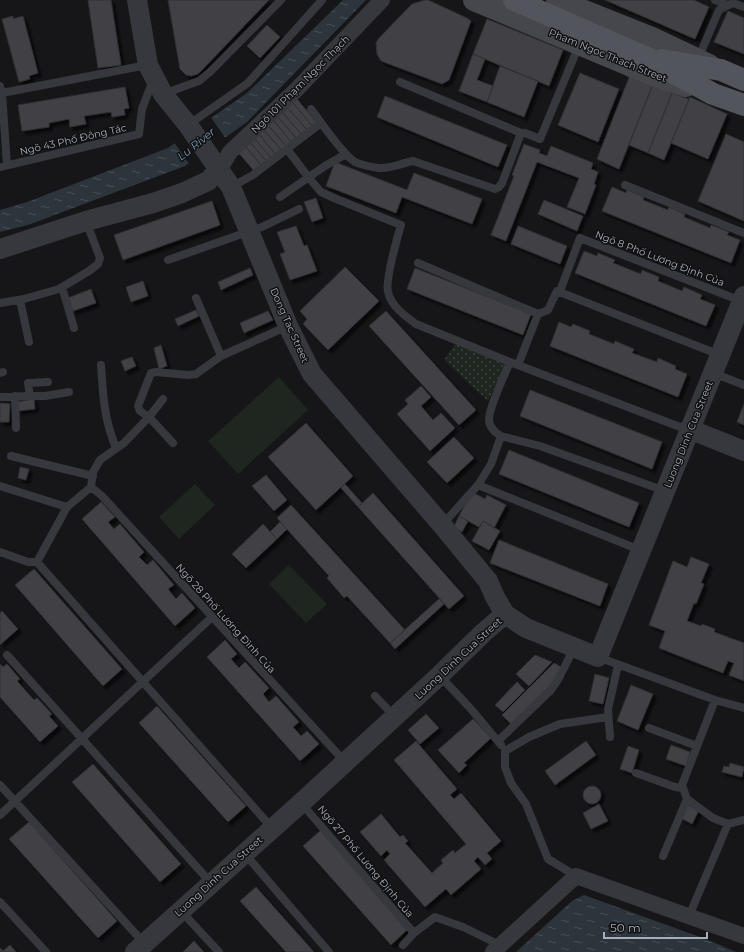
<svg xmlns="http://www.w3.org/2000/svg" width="744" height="952" font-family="Montserrat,sans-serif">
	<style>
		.grass { fill: #1e261f }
		.park { fill: url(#park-dots) }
		.water { fill: url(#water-ripples) }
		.pier { fill: #161618 }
		.building { fill: #404145; stroke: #303034; filter: url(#shadow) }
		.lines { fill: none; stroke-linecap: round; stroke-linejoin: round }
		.service { stroke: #37383d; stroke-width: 8 }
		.minor { stroke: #37383d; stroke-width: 16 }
		.tertiary { stroke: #37383d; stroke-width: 20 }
		.secondary { stroke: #45474d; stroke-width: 22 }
		.primary { stroke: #53555c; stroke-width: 22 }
		.labels { text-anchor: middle; stroke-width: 3; stroke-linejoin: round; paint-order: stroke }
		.street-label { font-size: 10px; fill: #a8adb8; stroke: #111113 }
		.water-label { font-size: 11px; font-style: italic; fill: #7f9bb3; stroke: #111113 }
	</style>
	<defs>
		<pattern id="park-dots" width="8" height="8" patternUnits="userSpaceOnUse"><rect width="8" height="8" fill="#1e261f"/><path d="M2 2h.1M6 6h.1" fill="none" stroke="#3c433d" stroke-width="1.8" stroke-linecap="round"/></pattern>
		<pattern id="water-ripples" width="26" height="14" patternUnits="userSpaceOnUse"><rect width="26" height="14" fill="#2c353c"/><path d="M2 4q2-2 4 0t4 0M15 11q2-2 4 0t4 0" fill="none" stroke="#485056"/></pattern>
		<filter id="shadow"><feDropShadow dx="3.5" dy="3.5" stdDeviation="1" flood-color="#0009"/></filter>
	</defs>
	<rect width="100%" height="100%" fill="#161618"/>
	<path class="grass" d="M279,377L308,410L238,474L208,441Z
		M195,484L215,505L179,539L159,517Z
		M289,565L327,604L306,623L269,584Z"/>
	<path class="park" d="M455,344L506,364L488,401L444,360Z"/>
	<path class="water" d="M343,0H366L247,122L185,166L28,225L0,232V210L27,202L168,148L247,93Z
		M584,895L708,940L736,952H516L572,901Z"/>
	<path class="pier" d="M210,116L226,139L190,165L174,142Z"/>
	<path class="building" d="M88,0H111L121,65L98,68Z
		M168,0H269L204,68L198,74L191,76L186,75L180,69Z
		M425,0H428L467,18L471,21L449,80L442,84L381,61L377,54L376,43L379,38L412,4Z
		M605,0H694L709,7L695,39Z
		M728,11L744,18V54L714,42Z
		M13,16V19L23,16L38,73L29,76L30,79L19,82L2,19Z
		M487,19L563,50L549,86L473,54Z
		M267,25L280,37L260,58L247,46Z
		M473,54L485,59L477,80L493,86L487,102L459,91Z
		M500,66L538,81L524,117L487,102Z
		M580,73L619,89L598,142L558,125Z
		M630,75L653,84L619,169L597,159Z
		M653,84L672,93L648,153L629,145Z
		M125,87L129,108L124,109L125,115L112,117L111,112L84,116L86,124L70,127L69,119L49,123V127L22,131L18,105Z
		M672,93L689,99L664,160L648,153Z
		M385,96L507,145L498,167L377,117Z
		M690,97L727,114L708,159L671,143Z
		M297,99L317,123L313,127L293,103Z
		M293,103L312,126L307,130L288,108Z
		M288,108L307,130L302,135L283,113Z
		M282,112L302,135L297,139L277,116Z
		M277,116L297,139L292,143L273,120Z
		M273,119L292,143L287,147L267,124Z
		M269,126L287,147L282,151L264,130Z
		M264,130L282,151L276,155L259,134Z
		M259,134L276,155L272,159L254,138Z
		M726,134L744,142V221L698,201Z
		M254,138L272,159L267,162L250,142Z
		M250,142L267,162L262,166L245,146Z
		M524,144L540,150L539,153L547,156L551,146L593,163L591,169L598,172L594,184L596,185L585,214L567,207L579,178L537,162L506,241L491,235L514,176L512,175Z
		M244,145L262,166L255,172L237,151Z
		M335,162L407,190L414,173L482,199L472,224L402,197L396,213L326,186Z
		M612,187L626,193L627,190L644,197L643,200L668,210L669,207L685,214L684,217L710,228L711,225L729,232L727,235L740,240L731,263L602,211Z
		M316,198L323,218L312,222L304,202Z
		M544,200L583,216L577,231L538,214Z
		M212,201L220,225L123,260L114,235Z
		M296,226L304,246L307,245L317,271L290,280L280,254L285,252L277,232Z
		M518,226L567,246L560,264L511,244Z
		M584,251L597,256L598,253L615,260L613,263L641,274L642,270L659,277L658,281L682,291L684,287L702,295L700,299L715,305L706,326L575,273Z
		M345,267L379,301L328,350L303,324L307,319L300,311Z
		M250,268L253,275L221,290L218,282Z
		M415,268L531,314L523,335L407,289Z
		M143,281L148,296L131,302L126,287Z
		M91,289L96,303L73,311L68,298Z
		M196,310L199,316L178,326L175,319Z
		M268,311L273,320L244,333L240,323Z
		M386,311L476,410L459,425L369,326Z
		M559,322L571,327L573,324L590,331L589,334L614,344L615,341L634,349L632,353L657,362L658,358L676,366L675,369L687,374L678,397L550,346Z
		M161,345L167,366L159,369L154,348Z
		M132,357L136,366L125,371L121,361Z
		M421,386L431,397L421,406L433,420L441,413L455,428L430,451L397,414L408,404L405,400Z
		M530,390L662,442L652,469L520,416Z
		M34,399L35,409L18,411L17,402Z
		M0,403L10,404L9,422H0Z
		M744,404V425L737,422Z
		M306,423L353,476L316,510L268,457Z
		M454,437L474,458L447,483L427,462Z
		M509,450L639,503L629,527L499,474Z
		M20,467L29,469L26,480L18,478Z
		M266,475L287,500L274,511L252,486Z
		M345,484L362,503L358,507L341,488Z
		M472,492L485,499L487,495L506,505L494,528L483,521L479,527L459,516Z
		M373,493L464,596L449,609L358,507Z
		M101,502L115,517L108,522L114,529L120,524L144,552L139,557L147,565L153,560L174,585L168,589L176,599L182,593L195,608L175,626L82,519Z
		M291,505L405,630L390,643L347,596L344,598L327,578L329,576L277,518Z
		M459,516L468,521L462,532L454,527Z
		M483,521L500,531L489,550L472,541Z
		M280,522L287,529L277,539L270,532Z
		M263,524L277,539L246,568L232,554Z
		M499,540L608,584L600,606L490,563Z
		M691,557L709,564L701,583L704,584L696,604L694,603L687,621L701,626L702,624L715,629L714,632L744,643V681L729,675L734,663L728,661L723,673L659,648L665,631L649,625L673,561L687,567Z
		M34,569L122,669L103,686L15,585Z
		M439,599L444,604L395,649L390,643Z
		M2,611L18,629L0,645V613Z
		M225,640L237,654L231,659L239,668L245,662L269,688L263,694L269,702L276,696L299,722L293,727L301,736L307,731L319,744L300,761L207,657Z
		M535,655L552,662L529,686L516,674Z
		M554,663L563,668L558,677L512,725L502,715Z
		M0,664L3,667L7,664L20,679L17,681L34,700L37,698L52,714L49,716L58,726L40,742L0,697Z
		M595,674L609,678L603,704L589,701Z
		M517,682L525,690L503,712L495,705Z
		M631,685L653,694L638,730L617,721Z
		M157,706L246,806L228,822L139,723Z
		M426,714L439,728L420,744L408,730Z
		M473,719L491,738L464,763L467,765L459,773L438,750Z
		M416,741L457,789L450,795L454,799L461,793L501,841L487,853L492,859L485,865L478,857L474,861L481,869L451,895L446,889L425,907L384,860L390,854L387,850L381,856L360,832L381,814L400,837L403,835L408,841L405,843L432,873L443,863L441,860L453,850L455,853L466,844L394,760Z
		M586,741L596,755L555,785L545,771Z
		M671,745L690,752L686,766L666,759Z
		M628,746L639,750L632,773L620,769Z
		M730,763L744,767L742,777L722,772L724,766L729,767Z
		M93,764L181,864L160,882L72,782Z
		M583 795a9 9 0 1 1 18 0a9 9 0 1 1-18 0Z
		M599,804L608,821L591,829L583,813Z
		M687,805L699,810L692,824L681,818Z
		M29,822L117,921L98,938L9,839Z
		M321,830L408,929L391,945L303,846Z
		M256,887L314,952H286L240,901Z
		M194,941L204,952H183Z
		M10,945L16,952H0V948L3,951Z"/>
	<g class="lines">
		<path class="service" d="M715,0L728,5
			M698,59L719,10L733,3L744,7
			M400,82L521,133
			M0,86L2,93L7,165
			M2,93L147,65
			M163,94L199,81L210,72L281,0
			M311,109C320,121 343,155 355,162C361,165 372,167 379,168C391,169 402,163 413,161L495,189L499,187L502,183L521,133H525L540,139L579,45
			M188,125L248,83L322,0
			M287,149L309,178L321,192L334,198L401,225C397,239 385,280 388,292C391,306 405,316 416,324L510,362L680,427L689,429
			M0,167L139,134L142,109L153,80
			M625,185L744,233
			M231,187L253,175L321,123
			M280,197L325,166L346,154
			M168,260L262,227L299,209
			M418,263L538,314
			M62,287L74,328
			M560,291L580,238L741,301
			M196,298L221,356
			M20,300L29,342
			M0,303L24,299L59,289L89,271L98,264L100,258L86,221
			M101,365C103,396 104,419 116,448
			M518,365L538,314L548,310L557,291L720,355
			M0,373L3,372
			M713,373L744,385
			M15,396L16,428
			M30,396L28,383L48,382
			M0,397L30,396H45L69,392
			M501,436L540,446L665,491
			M173,443L149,417L140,411L138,406L151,373L156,372L188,375L196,374L221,356L288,326
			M11,456L93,476
			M478,485L640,550
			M0,486L67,507
			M91,487L102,496L345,762
			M442,525L478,485L491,464L501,436C494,432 489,427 489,419C489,407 505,374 510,362
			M0,552L28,562H37L272,828
			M37,562L67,507L91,487L93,472L100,460L124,443L149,417L163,399
			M7,655L211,883
			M598,657L715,700L744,708
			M440,676L471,709L501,745
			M375,696L394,716
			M715,700L682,785L687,799L713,818L728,824
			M649,728L697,746
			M610,737L608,709L618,665
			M498,741L551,690L558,680L574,648
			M505,751V767L511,783L526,804L548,859L576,876
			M505,751L529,737L560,724L608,717
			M636,773L675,787L683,788
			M0,785L144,943
			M301,803L414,933
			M0,815L212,617
			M245,854L329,952
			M663,856L687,799
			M0,902L46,952
			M181,911L219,952
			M689,916L728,824L744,820
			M403,945L414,933L435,917L463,927L500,945"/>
		<path class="minor" d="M220,169L230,152L295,91L382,0
			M493,952L576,876L744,936"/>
		<path class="tertiary" d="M137,0L148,65L163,94L188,125L231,187L288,326L312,374L442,525L488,581L495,597L505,614L526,628L598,657L744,296
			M0,249L86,221L153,203L182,193L208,181L220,169
			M689,429L744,451
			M135,952L301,803L440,675L483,633L505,614"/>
		<path class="secondary" d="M474,0L658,77L686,86
			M557,0L652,38L709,65"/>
		<path class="primary" d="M514,0L645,57L713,94L744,105
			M662,60L721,70L744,80"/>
	</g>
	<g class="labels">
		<g class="street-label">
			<text transform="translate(608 55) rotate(22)" y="4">Pham Ngoc Thach Street</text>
			<text transform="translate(300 84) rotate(-45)" y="4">Ngõ 101 Phạm Ngọc Thạch</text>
			<text transform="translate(73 139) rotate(-13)" y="4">Ngõ 43 Phố Đông Tác</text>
			<text transform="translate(660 258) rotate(21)" y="4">Ngõ 8 Phố Lương Định Của</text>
			<text transform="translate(290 325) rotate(66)" y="4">Dong Tac Street</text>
			<text transform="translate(688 434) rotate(-68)" y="4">Luong Dinh Cua Street</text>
			<text transform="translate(226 618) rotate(48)" y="4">Ngõ 28 Phố Lương Đình Của</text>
			<text transform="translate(458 658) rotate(-43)" y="4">Luong Dinh Cua Street</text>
			<text transform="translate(366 861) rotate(50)" y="4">Ngõ 27 Phố Lương Định Của</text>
			<text transform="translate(218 876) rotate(-42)" y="4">Luong Dinh Cua Street</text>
		</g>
		<g class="water-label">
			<text transform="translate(196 144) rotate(-39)" y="4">Lu River</text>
		</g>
	</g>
	<path d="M604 932v6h103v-6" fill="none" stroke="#a8adb8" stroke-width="2"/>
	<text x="610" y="932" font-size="12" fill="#a8adb8" stroke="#111113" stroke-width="3" paint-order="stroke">50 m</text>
</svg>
